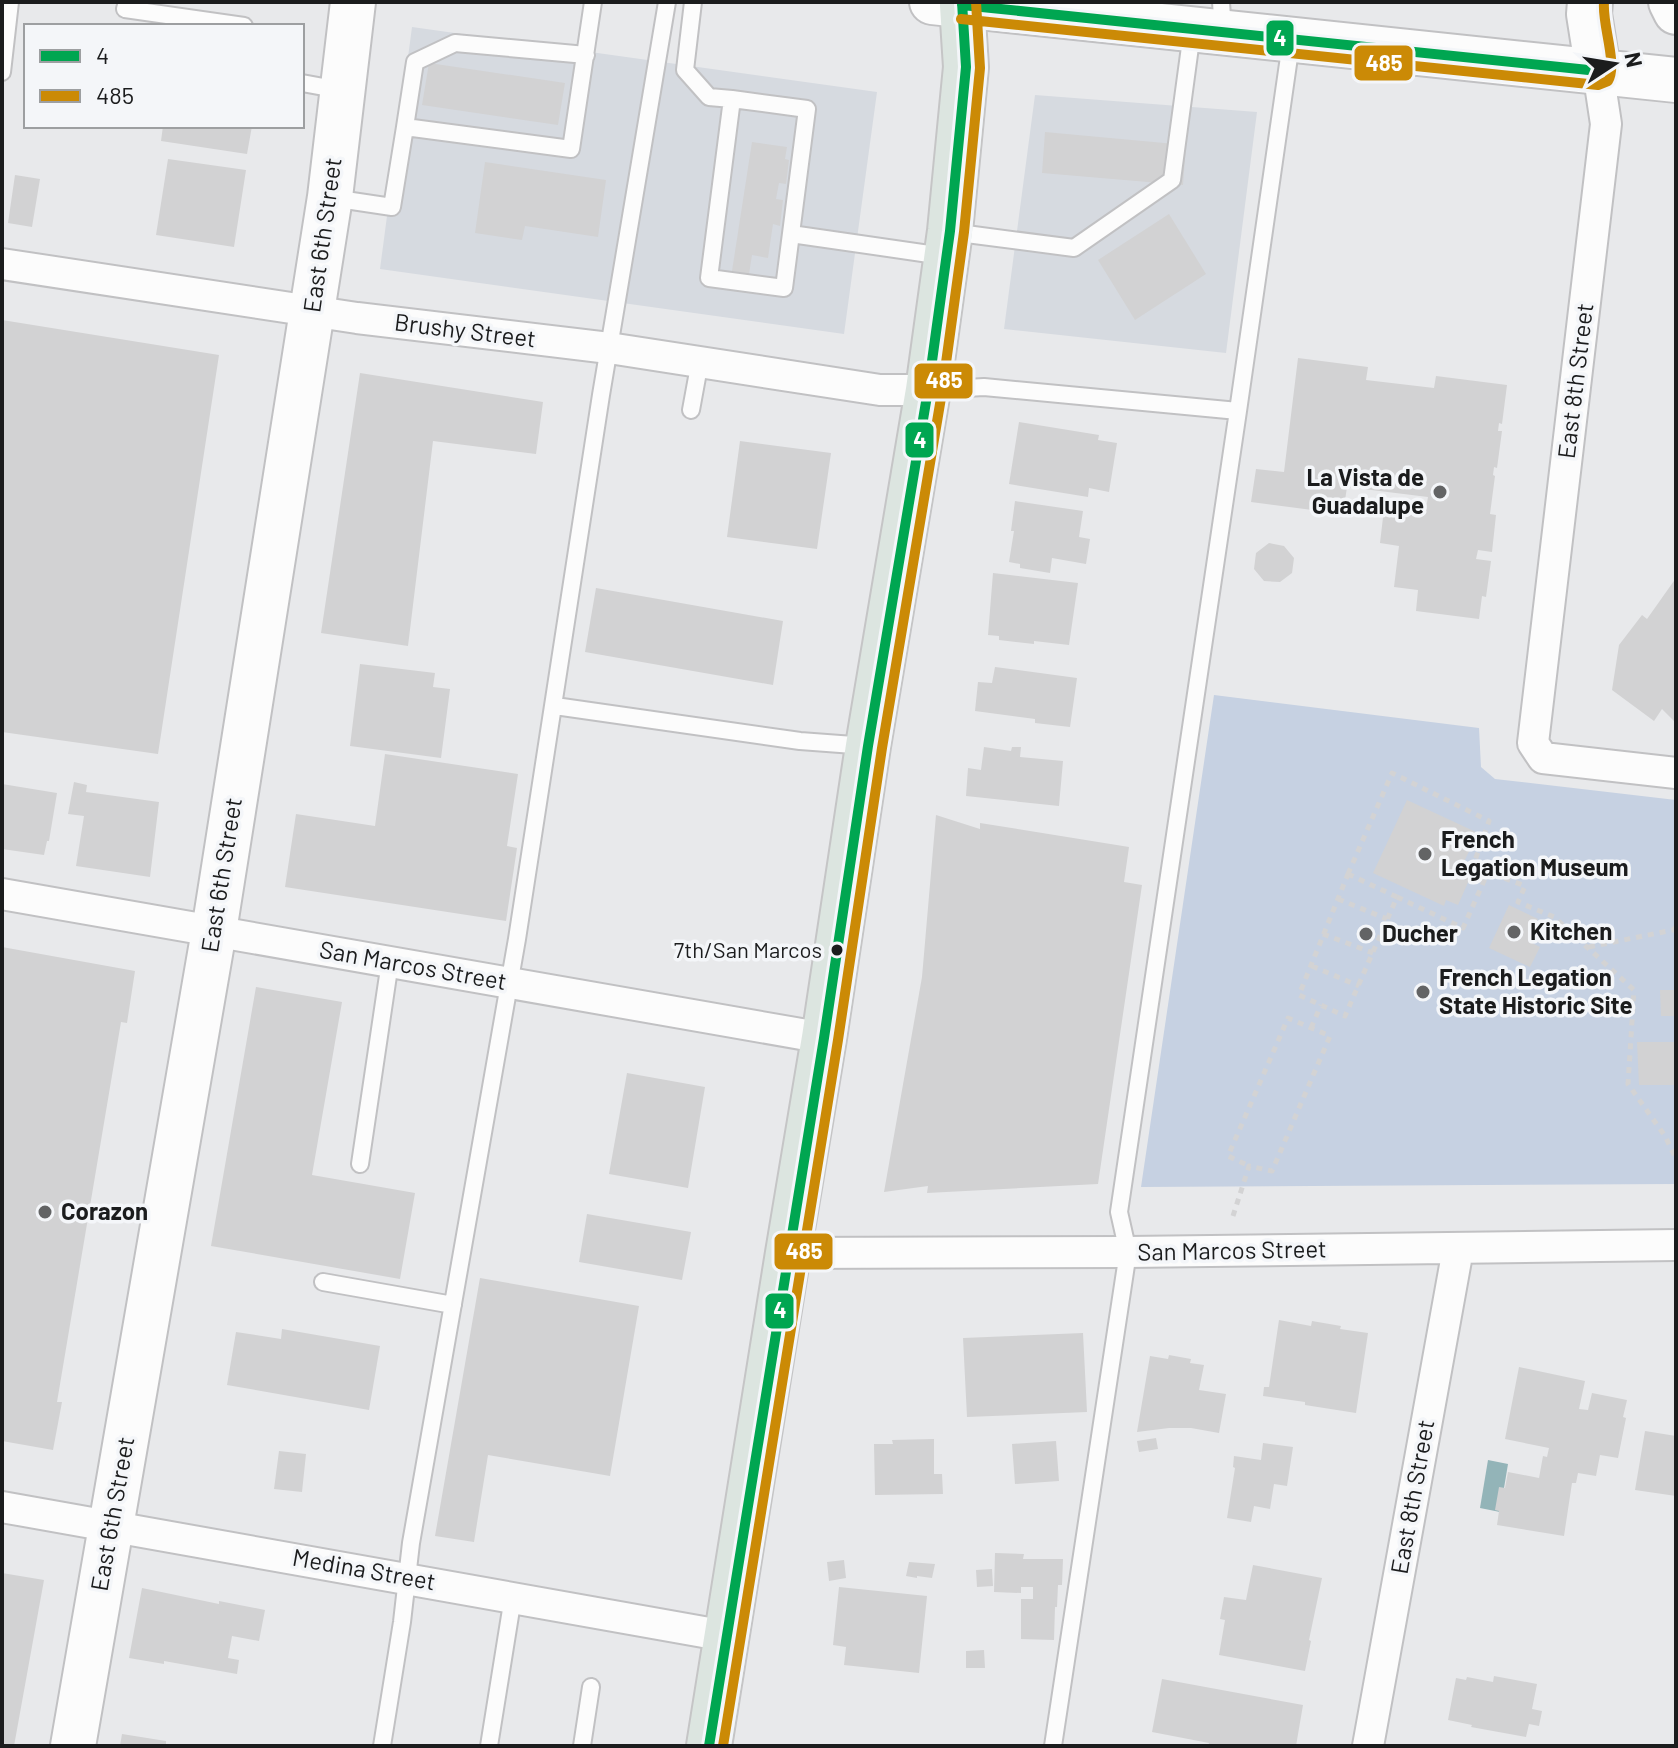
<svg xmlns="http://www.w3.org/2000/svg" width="1678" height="1748" font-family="Barlow,sans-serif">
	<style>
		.built { fill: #d6dae0 }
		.green { fill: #c6d1e2 }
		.water { fill: #93b4b8 }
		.building { fill: #d2d2d3 }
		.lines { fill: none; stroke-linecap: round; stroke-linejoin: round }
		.lane-casing { stroke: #c1c1c3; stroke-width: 20 }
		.street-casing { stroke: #c1c1c3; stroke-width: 34 }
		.secondary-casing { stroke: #c1c1c3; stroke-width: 48 }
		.primary-casing { stroke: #c5c5c6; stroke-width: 48 }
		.path { stroke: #d3d3d4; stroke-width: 5; stroke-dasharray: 6 6; stroke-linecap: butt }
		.lane { stroke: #fcfcfc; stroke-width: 16 }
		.street { stroke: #fcfcfc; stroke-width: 30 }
		.secondary { stroke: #fcfcfc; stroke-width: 44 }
		.primary { stroke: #dce5e0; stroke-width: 44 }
		.bus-1-casing { stroke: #f4f6f9; stroke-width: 16 }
		.bus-2-casing { stroke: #f4f6f9; stroke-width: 16 }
		.bus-1 { stroke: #00a651; stroke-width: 10 }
		.bus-2 { stroke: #cb8a06; stroke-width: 10 }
		.poi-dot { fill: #636465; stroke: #f4f6f9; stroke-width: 3 }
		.bus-dot { fill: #1b1c1d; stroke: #f4f6f9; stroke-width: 3 }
		.labels { text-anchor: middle; stroke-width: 7; stroke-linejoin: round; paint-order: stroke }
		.bus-label { font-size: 22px; fill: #1b1c1d; stroke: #f4f6f9; text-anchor: end }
		.street-label { font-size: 24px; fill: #1b1c1d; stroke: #f4f6f9 }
		.poi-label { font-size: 24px; font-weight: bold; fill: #1b1c1d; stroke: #f4f6f9; text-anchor: start }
		.line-badge { stroke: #f4f6f9; stroke-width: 3 }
		.badge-label { font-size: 22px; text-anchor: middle; font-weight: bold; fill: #fff }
	</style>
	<rect width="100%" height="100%" fill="#e8e9eb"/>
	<path class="built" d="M412,27L877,92L844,334L380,269Z
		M1035,95L1257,112L1226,353L1004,329Z"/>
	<path class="green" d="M1214,695L1479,728L1481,767L1495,779L1676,800V1184L1141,1187Z"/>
	<path class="water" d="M1488,1460L1508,1464L1500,1512L1480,1508Z"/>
	<path class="building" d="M429,63L565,83L558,125L422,105Z
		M163,126H252L247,154L161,141Z
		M1045,132L1186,145L1183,185L1042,173Z
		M752,142L787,147L785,159L789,160L786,184L779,183L776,199L783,200L780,226L773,224L768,258L752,255L749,274L732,271Z
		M168,159L246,170L234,247L156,235Z
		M485,162L606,180L598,237L525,226L522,240L475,233Z
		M15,175L40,179L32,227L8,223Z
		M1169,214L1206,274L1135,320L1098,260Z
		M2,320L219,355L158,754L2,732Z
		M1298,358L1368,367L1366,380L1434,388L1436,376L1507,385L1502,424L1499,423L1498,431H1502L1497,468L1494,467L1493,475L1495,476L1490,514L1496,515L1492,552L1478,550L1476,559L1491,561L1486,597L1482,596L1479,619L1416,611L1418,590L1394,587L1399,546L1380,543L1384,509L1425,514L1428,497L1347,487L1343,514L1251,502L1256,469L1284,472Z
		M360,373L543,402L536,454L433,441L408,646L321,633Z
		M1019,422L1099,435L1098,440L1117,443L1109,492L1089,488L1088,497L1009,484Z
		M740,441L831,453L817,549L727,537Z
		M1015,501L1083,511L1079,537L1090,539L1086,564L1052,558L1050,573L1020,568V564L1009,562L1014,531H1011Z
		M1269,543L1284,546L1294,558L1292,573L1280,582L1264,581L1254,569L1256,553Z
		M993,573L1078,583L1069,645L1034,641V644L999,640V636L988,635Z
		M1676,578V723L1662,709L1654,721L1612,690L1619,645L1642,615L1647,619Z
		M596,588L783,621L773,685L585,652Z
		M360,664L435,673L433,687L450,689L441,758L350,746Z
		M995,667L1077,678L1070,727L1035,723V719L975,711L978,682L992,683Z
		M984,747L1011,751L1012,747H1021L1020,757L1063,761L1059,806L966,796L968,768L981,770Z
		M385,754L518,774L507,846L517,848L506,921L285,887L296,814L375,826Z
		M74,782L87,785L86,792L159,802L150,877L76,866L84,816L68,814Z
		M2,784L57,793L49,841H47L44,855L2,849Z
		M1407,800L1478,833L1459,872L1470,878L1458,905L1446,900L1444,906L1373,873Z
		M936,815L980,829V823L1129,847L1124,882L1142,885L1098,1184L927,1193L928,1186L884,1192L922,977Z
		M1509,905L1538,919L1528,941L1540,947L1530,967L1489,948Z
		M2,947L135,971L127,1023L121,1022L57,1402H62L53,1450L2,1441Z
		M256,987L342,1002L312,1175L415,1193L400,1279L211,1246Z
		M1660,990H1676V1016H1661Z
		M1637,1042H1676V1085H1639Z
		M627,1073L705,1087L688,1188L609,1174Z
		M587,1214L691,1232L682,1280L579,1262Z
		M480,1278L639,1306L610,1476L488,1455L474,1542L435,1536Z
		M1279,1320L1311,1326L1312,1321L1341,1326L1340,1329L1368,1333L1356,1413L1305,1405V1402L1263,1396L1264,1387H1269Z
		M282,1329L380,1346L369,1410L227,1385L236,1332L281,1339Z
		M1083,1333L1087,1412L967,1417L963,1338Z
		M1169,1355L1191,1359L1190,1363L1204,1365L1199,1390L1226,1394L1219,1433L1191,1428H1169L1137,1432L1150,1356L1168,1359Z
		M1519,1367L1585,1381L1579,1409L1588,1410L1592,1393L1627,1400L1623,1417L1626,1418L1618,1458L1600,1455L1596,1476L1578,1473L1576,1483H1572L1564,1536L1497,1525L1499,1511L1495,1510L1499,1487L1505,1488L1508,1472L1539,1478L1543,1456L1547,1457L1549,1448L1505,1439Z
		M1645,1431L1676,1436V1496L1635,1490Z
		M1156,1438L1158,1449L1139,1452L1137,1441Z
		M934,1439V1474H942L943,1494L875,1495L874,1444H893L892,1440Z
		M1056,1441L1059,1481L1015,1484L1012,1444Z
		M1263,1443L1293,1447L1287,1486L1274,1484L1270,1509L1254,1506L1251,1522L1227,1518L1235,1468L1233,1467L1234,1456L1261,1460Z
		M279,1451L306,1454L302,1492L274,1489Z
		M995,1553L1024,1554L1023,1559H1063L1062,1585H1058L1057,1607H1055L1054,1640L1021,1639V1599H1033V1587H1021V1593L994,1592Z
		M844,1560L846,1578L829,1581L827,1562Z
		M909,1562L935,1564L932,1578L917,1576V1578L906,1576Z
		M1253,1565L1322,1578L1309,1640L1311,1641L1305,1671L1219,1655L1225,1620L1220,1619L1224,1597L1246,1600Z
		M992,1569L993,1586L977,1587L976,1570Z
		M2,1573L44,1580L14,1746H2Z
		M839,1587L927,1596L919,1673L844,1665L846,1647L833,1645Z
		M142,1588L219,1604V1601L265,1610L259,1641L232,1636L228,1658L239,1660L237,1674L164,1661V1664L129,1658Z
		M984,1650L985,1668H966V1651Z
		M1494,1676L1537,1684L1532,1709L1542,1711L1539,1726L1529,1724L1526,1737L1471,1727L1472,1725L1448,1720L1456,1678L1466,1680L1467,1677L1493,1682Z
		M1162,1679L1303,1705L1296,1746H1208L1209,1743L1152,1732Z
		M122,1734L166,1741V1746H120Z"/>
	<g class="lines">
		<defs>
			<path id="lane" d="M127,2L125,9L244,26
				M693,2L685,70L709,97L732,99
				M1221,2L1223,32
				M2,72L10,2
				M302,83L340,90
				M732,99L807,109L784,288L709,278Z
				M405,127L415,62L455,43L586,55
				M332,198L392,207L405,127L571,149L593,2
				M951,232L1074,248L1172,180L1192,32
				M791,234L943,256
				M930,390L984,387L1238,411
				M691,410L700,361
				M555,706L800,741L867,746
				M360,1164L390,962
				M323,1282L453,1305
				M382,1746L402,1622L411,1543L517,939L601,395L667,2
				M489,1746L513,1597
				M582,1746L591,1687
				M1053,1746L1128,1252L1119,1212L1238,411L1291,43"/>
			<path id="street" d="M1598,71L1606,124L1533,743L1543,758L1676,773
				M2,264L357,318L609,348L880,390H928
				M2,894L824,1038
				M788,1253L1128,1252L1676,1245
				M2,1507L726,1636
				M1368,1746L1458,1249"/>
			<path id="secondary" d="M932,2L1676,80
				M1590,2L1589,14L1598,71
				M1671,2L1676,12
				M73,1746L214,931L312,311L330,197L353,2"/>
			<path id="primary" d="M709,1746L788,1253L824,1038L868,746L928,390L950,231L966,67L962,5"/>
		</defs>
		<use href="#lane" class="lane-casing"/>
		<use href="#street" class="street-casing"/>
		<use href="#secondary" class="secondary-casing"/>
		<use href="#primary" class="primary-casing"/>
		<path class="path" d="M1348,874L1392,773L1489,821L1473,866L1525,886L1518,902L1554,917L1634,990L1628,1084L1665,1136L1676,1159
			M1348,874L1397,897L1345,1016L1299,995Z
			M1397,897L1463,928L1488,872
			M1338,899L1387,919
			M1323,934L1373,953
			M1589,947L1673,930L1676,927
			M1312,966L1359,986
			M1311,1028L1321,1005
			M1233,1216L1249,1166L1272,1171L1330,1036L1288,1018L1228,1156L1249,1166"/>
		<use href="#lane" class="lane"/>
		<use href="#street" class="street"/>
		<use href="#secondary" class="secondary"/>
		<use href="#primary" class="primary"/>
		<defs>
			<path id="bus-1" d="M962,5L1598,71
				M709,1746L824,1038L868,746L928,390L950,231L966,67L962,2"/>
			<path id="bus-2" d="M961,19L1598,85L1608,81C1618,64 1602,25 1604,3
				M723,1746L838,1040L882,748L942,392L964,232L980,68L976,2"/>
		</defs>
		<use href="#bus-1" class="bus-1-casing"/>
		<use href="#bus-2" class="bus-2-casing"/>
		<use href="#bus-1" class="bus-1"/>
		<use href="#bus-2" class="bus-2"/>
	</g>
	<g class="poi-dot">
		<circle cx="1440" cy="492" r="8"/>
		<circle cx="1425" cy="854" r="8"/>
		<circle cx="1514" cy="932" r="8"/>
		<circle cx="1366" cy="934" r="8"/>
		<circle cx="1423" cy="992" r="8"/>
		<circle cx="45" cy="1212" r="8"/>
	</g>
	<circle class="bus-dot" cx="837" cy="950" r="7"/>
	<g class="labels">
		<g class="bus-label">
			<text x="822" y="958">7th/San Marcos</text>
		</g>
		<g class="street-label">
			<text transform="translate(323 235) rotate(-82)" y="8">East 6th Street</text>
			<text transform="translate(465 331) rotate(7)" y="8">Brushy Street</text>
			<text transform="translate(1576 381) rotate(-83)" y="8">East 8th Street</text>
			<text transform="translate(222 875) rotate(-81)" y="8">East 6th Street</text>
			<text transform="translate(413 966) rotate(10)" y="8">San Marcos Street</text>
			<text transform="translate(1232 1251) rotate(-1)" y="8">San Marcos Street</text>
			<text transform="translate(1413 1497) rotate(-80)" y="8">East 8th Street</text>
			<text transform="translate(113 1514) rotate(-80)" y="8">East 6th Street</text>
			<text transform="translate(364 1570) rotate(10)" y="8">Medina Street</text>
		</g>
		<g class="poi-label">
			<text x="1424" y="486" text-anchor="end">La Vista de<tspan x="1424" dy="28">Guadalupe</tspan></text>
			<text x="1441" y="848">French<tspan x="1441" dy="28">Legation Museum</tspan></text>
			<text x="1530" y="940">Kitchen</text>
			<text x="1382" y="942">Ducher</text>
			<text x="1439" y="986">French Legation<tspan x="1439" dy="28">State Historic Site</tspan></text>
			<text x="61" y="1220">Corazon</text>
		</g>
	</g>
	<g class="line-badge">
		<rect x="1265" y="19" width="30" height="38" rx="8" fill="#00a651"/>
		<rect x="1353" y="44" width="61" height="38" rx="8" fill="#cb8a06"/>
		<rect x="913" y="362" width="61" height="38" rx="8" fill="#cb8a06"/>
		<rect x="904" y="421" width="31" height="38" rx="8" fill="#00a651"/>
		<rect x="773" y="1232" width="61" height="39" rx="8" fill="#cb8a06"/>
		<rect x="764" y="1292" width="31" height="38" rx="8" fill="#00a651"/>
	</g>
	<g class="badge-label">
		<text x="1280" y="46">4</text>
		<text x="1384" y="71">485</text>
		<text x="944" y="388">485</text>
		<text x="920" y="448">4</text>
		<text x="804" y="1259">485</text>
		<text x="780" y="1318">4</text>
	</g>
	<rect width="1678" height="1748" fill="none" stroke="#1b1c1d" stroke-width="8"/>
	<rect x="24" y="24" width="280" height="104" fill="#f4f6f9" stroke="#9d9fa1" stroke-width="2"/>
	<rect x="40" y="50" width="40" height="12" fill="#00a651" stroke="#9d9fa1" stroke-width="2"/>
	<text x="96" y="64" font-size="24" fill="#1b1c1d">4</text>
	<rect x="40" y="90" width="40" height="12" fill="#cb8a06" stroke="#9d9fa1" stroke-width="2"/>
	<text x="96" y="104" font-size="24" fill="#1b1c1d">485</text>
	<g transform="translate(1614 64) rotate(78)" stroke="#f4f6f9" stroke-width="6" paint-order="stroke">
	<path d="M0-6L14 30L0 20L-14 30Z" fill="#1b1c1d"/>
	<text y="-12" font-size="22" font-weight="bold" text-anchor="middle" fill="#1b1c1d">N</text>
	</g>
</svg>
